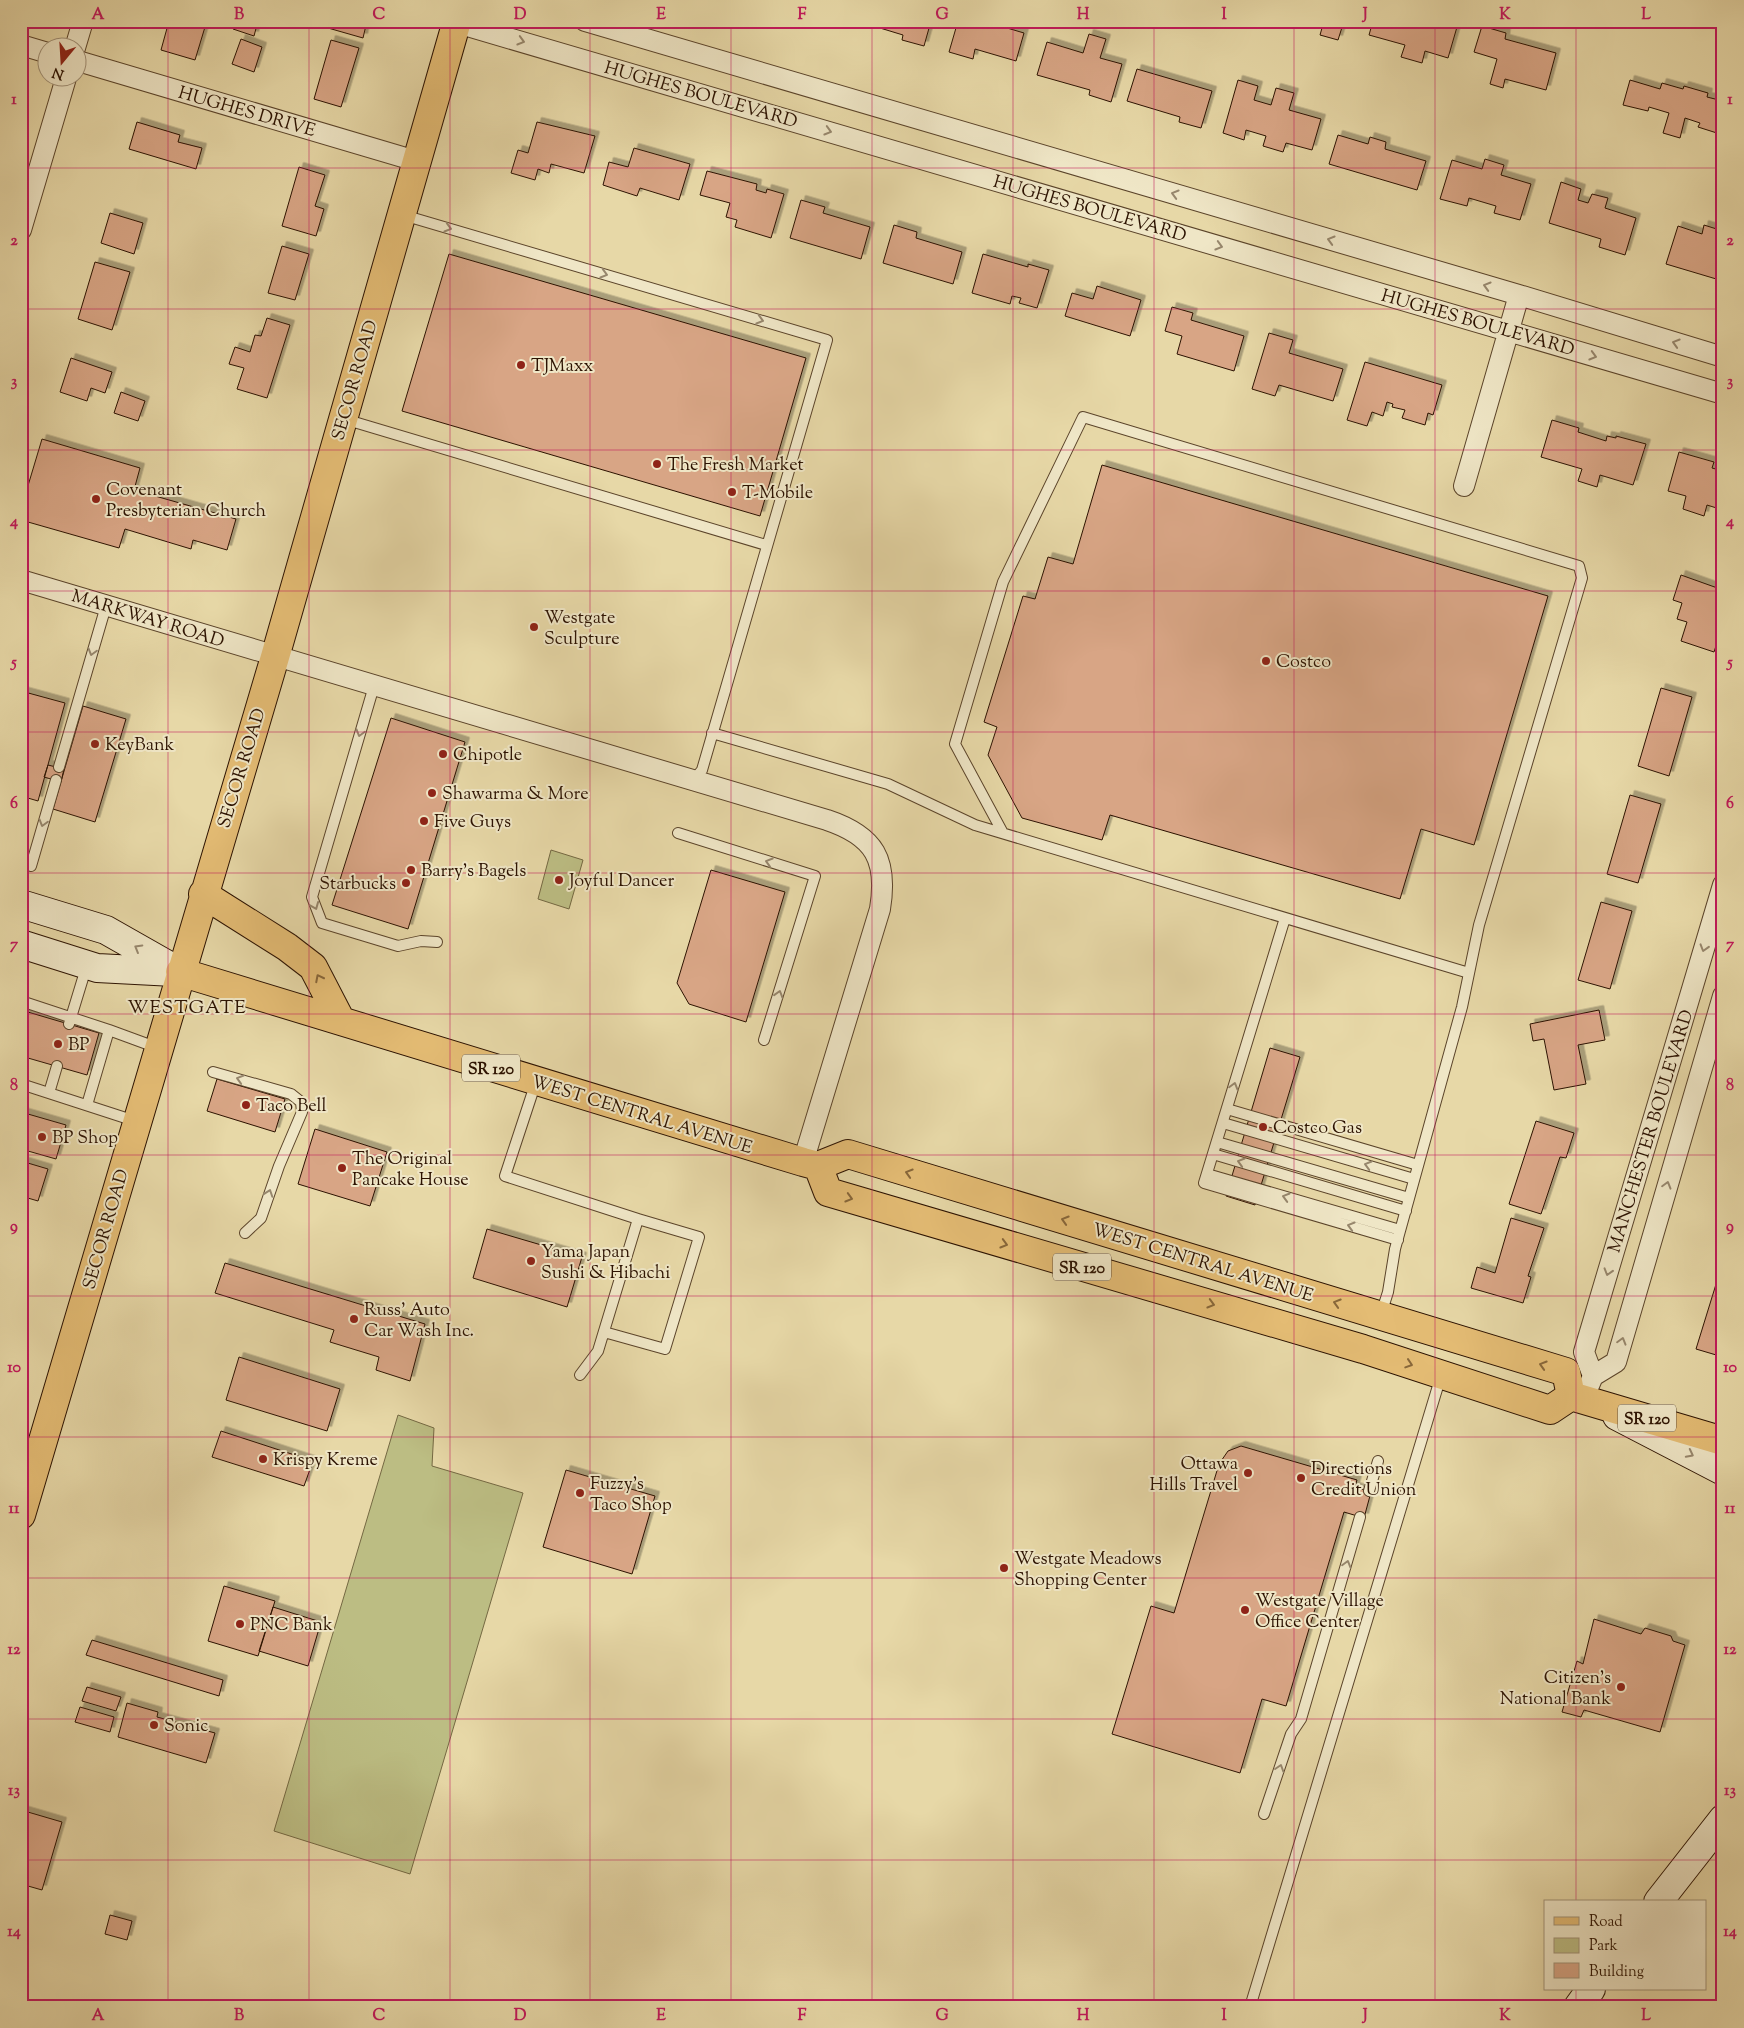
<svg xmlns="http://www.w3.org/2000/svg" width="1744" height="2028" font-family="'Sorts Mill Goudy',serif">
	<style>
		.green { fill: #bcbd83; stroke: #746842 }
		.building { fill: #d8a585; stroke: #2c1201; filter: url(#shadow) }
		.lines { fill: none; stroke-linecap: round; stroke-linejoin: round }
		.lane-casing { stroke: #5b442a; stroke-width: 12 }
		.street-casing { stroke: #5b442a; stroke-width: 22 }
		.secondary-casing { stroke: #2c1201; stroke-width: 30 }
		.primary-casing { stroke: #2c1201; stroke-width: 30 }
		.lane { stroke: #efe6c6; stroke-width: 10 }
		.street { stroke: #efe6c6; stroke-width: 20 }
		.secondary { stroke: #efe6c6; stroke-width: 28 }
		.primary { stroke: #e4bc74; stroke-width: 28 }
		.oneway { stroke: #97876d }
		.oneway2 { stroke: #88673a }
		.grid { fill: none; stroke: #c2185b; stroke-width: 1; stroke-opacity: 0.55 }
		.poi-dot { fill: #8f2418; stroke: #efe6c6; stroke-width: 2 }
		.labels { text-anchor: middle; stroke-width: 4; stroke-linejoin: round; paint-order: stroke }
		.shield { fill: #efe6c6; stroke: #66523c; stroke-width: 1 }
		.shield-label { font-size: 16px; font-weight: bold; fill: #2c1201 }
		.street-label { font-size: 18px; fill: #2c1201; stroke: #efe6c6 }
		.poi-label { font-size: 18px; fill: #2c1201; stroke: #efe6c6; text-anchor: start }
		.neighbourhood-label { font-size: 19px; letter-spacing: 1px; fill: #2c1201; stroke: #efe6c6 }
		.neatline { fill: none; stroke: #c2185b; stroke-width: 2 }
		.grid-label { font-size: 16px; text-anchor: middle; font-weight: bold; fill: #c2185b }
	</style>
	<defs>
		<filter id="shadow"><feDropShadow dx="4.5" dy="-4.5" stdDeviation="0" flood-color="#0004"/></filter>
	</defs>
	<rect width="100%" height="100%" fill="#e7d8a7"/>
	<filter id="stains"><feTurbulence type="fractalNoise" baseFrequency=".004" numOctaves="4"/><feColorMatrix values="0 0 0 0 .2 0 0 0 0 .09 0 0 0 0 .02 0 0 0 .5 -.17"/></filter>
	<radialGradient id="worn" r=".72"><stop offset=".6" stop-color="#630" stop-opacity="0"/><stop offset="1" stop-color="#630" stop-opacity=".3"/></radialGradient>
	<path class="green" d="M551,850L583,860L569,909L538,899Z
		M398,1415L434,1428L432,1466L523,1493L410,1874L274,1831Z"/>
	<path class="building" d="M169,21H185L205,27L195,60L161,50Z
		M235,21H258L254,36L233,29Z
		M330,21H367L363,38L328,28Z
		M857,21H931L924,46L902,40L903,35Z
		M958,21H998L997,25L1024,33L1016,61L975,49L973,59L949,52Z
		M1324,21H1344L1338,40L1320,35Z
		M1373,21H1437L1457,27L1448,58L1425,51L1422,63L1401,57L1405,45L1369,35Z
		M1482,26L1506,33L1505,39L1556,53L1546,90L1505,79L1503,88L1490,84L1497,59L1474,52Z
		M1089,34L1106,39L1100,58L1122,64L1111,102L1089,95L1090,90L1037,75L1047,42L1083,53Z
		M241,39L262,47L254,72L232,64Z
		M331,40L359,48L341,107L314,99Z
		M1137,69L1212,91L1201,128L1179,122L1180,117L1127,101Z
		M1238,80L1258,86L1254,100L1271,105L1276,88L1294,93L1289,110L1321,119L1312,150L1286,143L1283,152L1263,146L1266,136L1246,130L1244,140L1223,133Z
		M1630,80L1660,89L1662,83L1683,89L1684,86L1708,93L1707,97L1723,101L1720,134L1698,127L1700,123L1685,118L1680,138L1663,133L1669,113L1649,107L1648,111L1623,105Z
		M137,122L180,135L178,142L202,148L196,169L129,149Z
		M537,122L595,136L584,173L551,164L549,173L538,169L535,180L511,173L518,150L528,153Z
		M1338,135L1368,144L1370,137L1386,142L1385,149L1426,161L1417,190L1329,164Z
		M634,148L690,164L679,200L640,188L637,196L603,185L609,162L628,167Z
		M1485,159L1504,165L1501,175L1531,184L1520,220L1494,213L1496,206L1469,198L1467,206L1440,199L1452,160L1482,169Z
		M299,167L325,175L315,206L324,209L316,236L282,226Z
		M707,171L757,184L756,190L766,193L767,189L784,194L771,238L735,227L737,220L726,217L730,203L700,195Z
		M1561,182L1581,189L1578,200L1588,203L1592,194L1608,198L1605,208L1636,218L1625,255L1599,247L1601,239L1549,223Z
		M801,200L825,207L823,213L870,227L861,259L790,238Z
		M110,213L143,223L134,254L101,243Z
		M894,225L917,232L916,238L962,252L953,284L883,263Z
		M1704,225L1723,231V281L1666,264L1678,226L1702,234Z
		M282,246L309,254L295,300L268,293Z
		M449,254L806,358L760,516L402,411Z
		M983,254L1028,267V264L1049,270L1037,308L1019,303L1021,298L1012,296L1010,304L972,293Z
		M95,262L130,272L112,330L78,319Z
		M1097,286L1141,300L1130,336L1065,316L1072,293L1093,299Z
		M1172,307L1193,313L1191,320L1244,336L1234,371L1177,354L1182,336L1165,331Z
		M267,318L290,325L267,398L237,389L244,368L229,364L235,347L250,352L255,335L261,336Z
		M1269,333L1293,340L1289,353L1343,369L1333,401L1279,385L1275,396L1252,389Z
		M71,358L112,372L105,393L91,388L87,401L60,392Z
		M1365,362L1442,385L1433,415L1428,413L1425,425L1402,418L1405,410L1392,407L1393,404L1387,402L1383,416L1372,412L1367,426L1347,420Z
		M121,392L145,401L138,421L114,413Z
		M1552,420L1579,428L1578,432L1606,441L1607,436L1616,438V436L1646,444L1633,485L1600,475L1597,487L1578,481L1582,469L1541,457Z
		M42,439L140,468L134,490L236,519L227,550L193,540L191,549L125,529L119,548L21,520V509Z
		M1679,452L1714,462L1712,468L1723,471V510L1707,505L1704,516L1683,509L1686,496L1668,491Z
		M1102,465L1548,596L1474,845L1421,829L1400,899L1110,815L1102,840L1022,818L988,755L997,727L984,722L1023,596L1035,599L1048,557L1073,564Z
		M1681,575L1723,590V624L1714,652L1681,641L1687,622L1677,619L1682,603L1673,600Z
		M1661,688L1692,697L1669,776L1638,766Z
		M21,691L65,703L38,801L21,796Z
		M83,706L126,719L95,822L53,809Z
		M391,718L465,742L408,929L332,905Z
		M48,765L64,769L61,782L44,777Z
		M1630,795L1661,804L1638,883L1607,874Z
		M711,870L785,892L746,1022L689,1004L677,983Z
		M1601,902L1632,911L1610,989L1578,980Z
		M21,1010L99,1033L87,1075L21,1056Z
		M1599,1010L1605,1040L1578,1045L1586,1084L1554,1090L1544,1039L1533,1041L1530,1024Z
		M1270,1048L1300,1057L1255,1205L1226,1196Z
		M217,1079L285,1099L275,1132L207,1111Z
		M21,1112L66,1125L56,1159L21,1149Z
		M1536,1121L1574,1133L1566,1158L1560,1157L1541,1214L1509,1204Z
		M315,1129L387,1152L370,1206L298,1184Z
		M21,1161L48,1169L38,1201L21,1196Z
		M1511,1218L1544,1228L1528,1276L1531,1277L1523,1303L1471,1288L1477,1267L1495,1273Z
		M487,1229L582,1257L567,1307L473,1278Z
		M225,1263L425,1324L410,1381L376,1370L379,1357L330,1342L334,1330L215,1293Z
		M1717,1281L1723,1283V1357L1696,1349Z
		M239,1357L340,1389L327,1431L226,1400Z
		M221,1431L313,1461L304,1486L212,1457Z
		M1241,1446L1357,1480L1355,1487L1371,1492L1364,1518L1344,1512L1286,1706L1262,1699L1240,1773L1112,1734L1151,1606L1174,1613L1219,1464L1228,1451Z
		M566,1470L655,1496L632,1574L543,1547Z
		M224,1586L275,1601L258,1656L208,1641Z
		M273,1607L321,1622L308,1666L259,1651Z
		M1594,1619L1641,1634L1645,1628L1671,1636L1673,1641L1685,1645L1660,1732L1584,1710L1581,1717L1562,1712L1577,1661L1583,1664Z
		M92,1640L223,1680L219,1696L86,1655Z
		M87,1687L121,1697L116,1711L82,1701Z
		M127,1703L158,1712L157,1717L215,1733L206,1763L118,1737Z
		M80,1707L114,1717L110,1732L75,1722Z
		M21,1810L62,1822L42,1890L21,1884Z
		M110,1915L132,1921L127,1940L105,1934Z"/>
	<g class="lines">
		<defs>
			<path id="lane" d="M403,215L827,340L702,770L693,781
				M344,419L766,545
				M374,686L312,897L322,923L398,946L421,941L437,942
				M712,733L888,784L975,825L1469,973
				M59,767L106,606
				M678,833L815,876L764,1040
				M1003,833L955,744L1003,582L1083,417L1579,566L1582,578L1479,925L1462,1007L1395,1249L1388,1292L1381,1314
				M31,866L56,780
				M1285,918L1204,1183L1398,1240
				M21,1001L109,1030L87,1105
				M69,1024L87,965
				M109,1030L158,1048
				M213,1072L291,1094L301,1102L302,1112L279,1166L261,1218L245,1233
				M536,1082L505,1176L638,1219L598,1351L580,1375
				M21,1084L135,1121
				M49,1093L57,1066
				M1227,1109L1418,1165
				M1223,1123L1414,1179
				M1217,1142L1409,1198
				M1213,1154L1406,1211
				M1207,1174L1400,1230
				M604,1332L665,1349L699,1237L638,1219
				M1369,1491L1378,1461
				M1264,1814L1291,1734L1301,1719L1360,1517
				M1250,2007L1441,1376"/>
			<path id="street" d="M585,21L1519,295L1723,357
				M457,23L1723,394
				M21,45L48,53
				M75,48L83,21
				M78,61L416,161
				M21,230L66,78
				M1464,486L1519,295
				M21,580L827,820C875,836 888,860 880,909L803,1162
				M1593,1376L1584,1352L1723,885
				M1588,1388L1593,1376L1616,1362L1723,996"/>
			<path id="secondary" d="M21,904L106,930L180,972
				M21,944L97,968L174,972
				M1617,1416L1723,1471
				M1658,1902L1723,1819
				M1578,2007L1591,1989"/>
			<path id="primary" d="M203,894L287,947L313,967L341,1021
				M180,972L803,1162L818,1166L848,1154L1566,1372L1571,1396
				M818,1166L828,1192L1363,1349L1550,1410L1571,1396L1723,1441
				M21,1515L275,657L457,21"/>
		</defs>
		<use href="#lane" class="lane-casing"/>
		<use href="#street" class="street-casing"/>
		<use href="#secondary" class="secondary-casing"/>
		<use href="#primary" class="primary-casing"/>
		<use href="#lane" class="lane"/>
		<use href="#street" class="street"/>
		<use href="#secondary" class="secondary"/>
		<use href="#primary" class="primary"/>
	</g>
	<defs><path id="oneway-chevron" d="M-2-3.5L2.5 0L-2 3.5" fill="none" stroke-width="1.6" stroke-linecap="round" stroke-linejoin="round" transform="scale(1.25)"/></defs>
	<g class="oneway">
		<use href="#oneway-chevron" transform="translate(521 41) rotate(16)"/>
		<use href="#oneway-chevron" transform="translate(828 131) rotate(16)"/>
		<use href="#oneway-chevron" transform="translate(1175 194) rotate(-164)"/>
		<use href="#oneway-chevron" transform="translate(448 228) rotate(16)"/>
		<use href="#oneway-chevron" transform="translate(1331 240) rotate(-164)"/>
		<use href="#oneway-chevron" transform="translate(1219 246) rotate(16)"/>
		<use href="#oneway-chevron" transform="translate(604 274) rotate(16)"/>
		<use href="#oneway-chevron" transform="translate(1487 286) rotate(-164)"/>
		<use href="#oneway-chevron" transform="translate(760 320) rotate(16)"/>
		<use href="#oneway-chevron" transform="translate(1676 343) rotate(-163)"/>
		<use href="#oneway-chevron" transform="translate(1593 356) rotate(16)"/>
		<use href="#oneway-chevron" transform="translate(92 652) rotate(106)"/>
		<use href="#oneway-chevron" transform="translate(360 733) rotate(106)"/>
		<use href="#oneway-chevron" transform="translate(43 823) rotate(106)"/>
		<use href="#oneway-chevron" transform="translate(769 862) rotate(-163)"/>
		<use href="#oneway-chevron" transform="translate(315 906) rotate(68)"/>
		<use href="#oneway-chevron" transform="translate(138 948) rotate(-150)"/>
		<use href="#oneway-chevron" transform="translate(1704 948) rotate(107)"/>
		<use href="#oneway-chevron" transform="translate(779 994) rotate(-73)"/>
		<use href="#oneway-chevron" transform="translate(240 1079) rotate(-163)"/>
		<use href="#oneway-chevron" transform="translate(1234 1086) rotate(-74)"/>
		<use href="#oneway-chevron" transform="translate(1241 1162) rotate(-163)"/>
		<use href="#oneway-chevron" transform="translate(1368 1165) rotate(-164)"/>
		<use href="#oneway-chevron" transform="translate(1667 1185) rotate(-74)"/>
		<use href="#oneway-chevron" transform="translate(269 1193) rotate(-71)"/>
		<use href="#oneway-chevron" transform="translate(1286 1197) rotate(-164)"/>
		<use href="#oneway-chevron" transform="translate(1351 1226) rotate(-164)"/>
		<use href="#oneway-chevron" transform="translate(1608 1272) rotate(107)"/>
		<use href="#oneway-chevron" transform="translate(1622 1341) rotate(-74)"/>
		<use href="#oneway-chevron" transform="translate(1690 1454) rotate(27)"/>
		<use href="#oneway-chevron" transform="translate(1347 1564) rotate(-74)"/>
		<use href="#oneway-chevron" transform="translate(1280 1768) rotate(-72)"/>
	</g>
	<g class="oneway2">
		<use href="#oneway-chevron" transform="translate(319 978) rotate(-117)"/>
		<use href="#oneway-chevron" transform="translate(909 1173) rotate(-163)"/>
		<use href="#oneway-chevron" transform="translate(849 1198) rotate(16)"/>
		<use href="#oneway-chevron" transform="translate(1065 1220) rotate(-163)"/>
		<use href="#oneway-chevron" transform="translate(1004 1244) rotate(16)"/>
		<use href="#oneway-chevron" transform="translate(1337 1303) rotate(-163)"/>
		<use href="#oneway-chevron" transform="translate(1211 1304) rotate(16)"/>
		<use href="#oneway-chevron" transform="translate(1409 1364) rotate(18)"/>
		<use href="#oneway-chevron" transform="translate(1543 1365) rotate(-163)"/>
	</g>
	<path class="grid" d="M168,21V2007M309,21V2007M450,21V2007M590,21V2007M731,21V2007M872,21V2007M1013,21V2007M1154,21V2007M1294,21V2007M1435,21V2007M1576,21V1902M21,168H1723M21,309H1723M21,450H1723M21,591H1723M21,732H1723M21,873H1723M21,1014H1723M21,1155H1723M21,1296H1723M21,1437H1723M21,1578H1723M21,1719H1723M21,1860H1723M1576,1989V2007"/>
	<g class="poi-dot">
		<circle cx="521" cy="365" r="5"/>
		<circle cx="657" cy="464" r="5"/>
		<circle cx="732" cy="492" r="5"/>
		<circle cx="96" cy="499" r="5"/>
		<circle cx="534" cy="627" r="5"/>
		<circle cx="1266" cy="661" r="5"/>
		<circle cx="95" cy="744" r="5"/>
		<circle cx="443" cy="754" r="5"/>
		<circle cx="432" cy="793" r="5"/>
		<circle cx="424" cy="821" r="5"/>
		<circle cx="411" cy="870" r="5"/>
		<circle cx="559" cy="880" r="5"/>
		<circle cx="406" cy="883" r="5"/>
		<circle cx="58" cy="1044" r="5"/>
		<circle cx="246" cy="1105" r="5"/>
		<circle cx="1263" cy="1127" r="5"/>
		<circle cx="42" cy="1137" r="5"/>
		<circle cx="342" cy="1168" r="5"/>
		<circle cx="531" cy="1261" r="5"/>
		<circle cx="354" cy="1319" r="5"/>
		<circle cx="263" cy="1459" r="5"/>
		<circle cx="1248" cy="1473" r="5"/>
		<circle cx="1301" cy="1478" r="5"/>
		<circle cx="580" cy="1493" r="5"/>
		<circle cx="1004" cy="1568" r="5"/>
		<circle cx="1245" cy="1610" r="5"/>
		<circle cx="240" cy="1624" r="5"/>
		<circle cx="1621" cy="1687" r="5"/>
		<circle cx="154" cy="1725" r="5"/>
	</g>
	<g class="labels">
		<g class="shield">
			<rect x="462" y="1054.5" width="58" height="27" rx="4"/>
			<rect x="1053" y="1253.5" width="58" height="27" rx="4"/>
			<rect x="1618" y="1404.5" width="58" height="27" rx="4"/>
		</g>
		<g class="shield-label">
			<text x="491" y="1074">SR 120</text>
			<text x="1082" y="1273">SR 120</text>
			<text x="1647" y="1424">SR 120</text>
		</g>
		<g class="street-label">
			<text transform="translate(701 94) rotate(16)" y="6">HUGHES BOULEVARD</text>
			<text transform="translate(247 111) rotate(16)" y="6">HUGHES DRIVE</text>
			<text transform="translate(1090 208) rotate(16)" y="6">HUGHES BOULEVARD</text>
			<text transform="translate(1478 322) rotate(16)" y="6">HUGHES BOULEVARD</text>
			<text transform="translate(354 380) rotate(-74)" y="6">SECOR ROAD</text>
			<text transform="translate(148 618) rotate(17)" y="6">MARKWAY ROAD</text>
			<text transform="translate(241 768) rotate(-73)" y="6">SECOR ROAD</text>
			<text transform="translate(642 1114) rotate(17)" y="6">WEST CENTRAL AVENUE</text>
			<text transform="translate(1650 1131) rotate(-73)" y="6">MANCHESTER BOULEVARD</text>
			<text transform="translate(105 1229) rotate(-74)" y="6">SECOR ROAD</text>
			<text transform="translate(1203 1262) rotate(17)" y="6">WEST CENTRAL AVENUE</text>
		</g>
		<g class="poi-label">
			<text x="531" y="371">TJMaxx</text>
			<text x="667" y="470">The Fresh Market</text>
			<text x="106" y="495">Covenant<tspan x="106" dy="21">Presbyterian Church</tspan></text>
			<text x="742" y="498">T-Mobile</text>
			<text x="544" y="623">Westgate<tspan x="544" dy="21">Sculpture</tspan></text>
			<text x="1276" y="667">Costco</text>
			<text x="105" y="750">KeyBank</text>
			<text x="453" y="760">Chipotle</text>
			<text x="442" y="799">Shawarma &amp; More</text>
			<text x="434" y="827">Five Guys</text>
			<text x="421" y="876">Barry's Bagels</text>
			<text x="569" y="886">Joyful Dancer</text>
			<text x="396" y="889" text-anchor="end">Starbucks</text>
			<text x="68" y="1050">BP</text>
			<text x="256" y="1111">Taco Bell</text>
			<text x="1273" y="1133">Costco Gas</text>
			<text x="52" y="1143">BP Shop</text>
			<text x="352" y="1164">The Original<tspan x="352" dy="21">Pancake House</tspan></text>
			<text x="541" y="1257">Yama Japan<tspan x="541" dy="21">Sushi &amp; Hibachi</tspan></text>
			<text x="364" y="1315">Russ' Auto<tspan x="364" dy="21">Car Wash Inc.</tspan></text>
			<text x="273" y="1465">Krispy Kreme</text>
			<text x="1238" y="1469" text-anchor="end">Ottawa<tspan x="1238" dy="21">Hills Travel</tspan></text>
			<text x="1311" y="1474">Directions<tspan x="1311" dy="21">Credit Union</tspan></text>
			<text x="590" y="1489">Fuzzy's<tspan x="590" dy="21">Taco Shop</tspan></text>
			<text x="1014" y="1564">Westgate Meadows<tspan x="1014" dy="21">Shopping Center</tspan></text>
			<text x="1255" y="1606">Westgate Village<tspan x="1255" dy="21">Office Center</tspan></text>
			<text x="250" y="1630">PNC Bank</text>
			<text x="1611" y="1683" text-anchor="end">Citizen's<tspan x="1611" dy="21">National Bank</tspan></text>
			<text x="164" y="1731">Sonic</text>
		</g>
		<g class="neighbourhood-label">
			<text x="187" y="1013">WESTGATE</text>
		</g>
	</g>
	<rect width="1744" height="2028" fill="none" stroke="#e7d8a7" stroke-width="55"/>
	<rect x="1544" y="1900" width="162" height="90" fill="#efe6c6" stroke="#a19177"/>
	<rect x="1554" y="1917" width="25" height="8" fill="#e4bc74" stroke="#a19177"/>
	<text x="1589" y="1926" font-size="15" fill="#2c1201">Road</text>
	<rect x="1554" y="1938" width="25" height="15" fill="#bcbd83" stroke="#a19177"/>
	<text x="1589" y="1950" font-size="15" fill="#2c1201">Park</text>
	<rect x="1554" y="1963" width="25" height="15" fill="#d8a585" stroke="#a19177"/>
	<text x="1589" y="1976" font-size="15" fill="#2c1201">Building</text>
	<g transform="translate(62 62) rotate(198)"><circle r="24" fill="#efe6c6" stroke="#a19177"/>
	<path d="M0-4L9 19L0 12L-9 19Z" fill="#8f2418"/>
	<text y="-8" font-size="14" font-weight="bold" text-anchor="middle" fill="#2c1201">N</text>
	</g>
	<rect x="28" y="28" width="1688" height="1972" class="neatline"/>
	<g class="grid-label">
		<text x="98" y="19">A</text>
		<text x="239" y="19">B</text>
		<text x="379" y="19">C</text>
		<text x="520" y="19">D</text>
		<text x="661" y="19">E</text>
		<text x="802" y="19">F</text>
		<text x="942" y="19">G</text>
		<text x="1083" y="19">H</text>
		<text x="1224" y="19">I</text>
		<text x="1365" y="19">J</text>
		<text x="1505" y="19">K</text>
		<text x="1646" y="19">L</text>
		<text x="14" y="104">1</text>
		<text x="1730" y="104">1</text>
		<text x="14" y="245">2</text>
		<text x="1730" y="245">2</text>
		<text x="14" y="386">3</text>
		<text x="1730" y="386">3</text>
		<text x="14" y="526">4</text>
		<text x="1730" y="526">4</text>
		<text x="14" y="667">5</text>
		<text x="1730" y="667">5</text>
		<text x="14" y="808">6</text>
		<text x="1730" y="808">6</text>
		<text x="14" y="949">7</text>
		<text x="1730" y="949">7</text>
		<text x="14" y="1090">8</text>
		<text x="1730" y="1090">8</text>
		<text x="14" y="1231">9</text>
		<text x="1730" y="1231">9</text>
		<text x="14" y="1372">10</text>
		<text x="1730" y="1372">10</text>
		<text x="14" y="1513">11</text>
		<text x="1730" y="1513">11</text>
		<text x="14" y="1654">12</text>
		<text x="1730" y="1654">12</text>
		<text x="14" y="1795">13</text>
		<text x="1730" y="1795">13</text>
		<text x="14" y="1936">14</text>
		<text x="1730" y="1936">14</text>
		<text x="98" y="2020">A</text>
		<text x="239" y="2020">B</text>
		<text x="379" y="2020">C</text>
		<text x="520" y="2020">D</text>
		<text x="661" y="2020">E</text>
		<text x="802" y="2020">F</text>
		<text x="942" y="2020">G</text>
		<text x="1083" y="2020">H</text>
		<text x="1224" y="2020">I</text>
		<text x="1365" y="2020">J</text>
		<text x="1505" y="2020">K</text>
		<text x="1646" y="2020">L</text>
	</g>
	<rect width="100%" height="100%" filter="url(#stains)"/>
	<rect width="100%" height="100%" fill="url(#worn)"/>
</svg>
